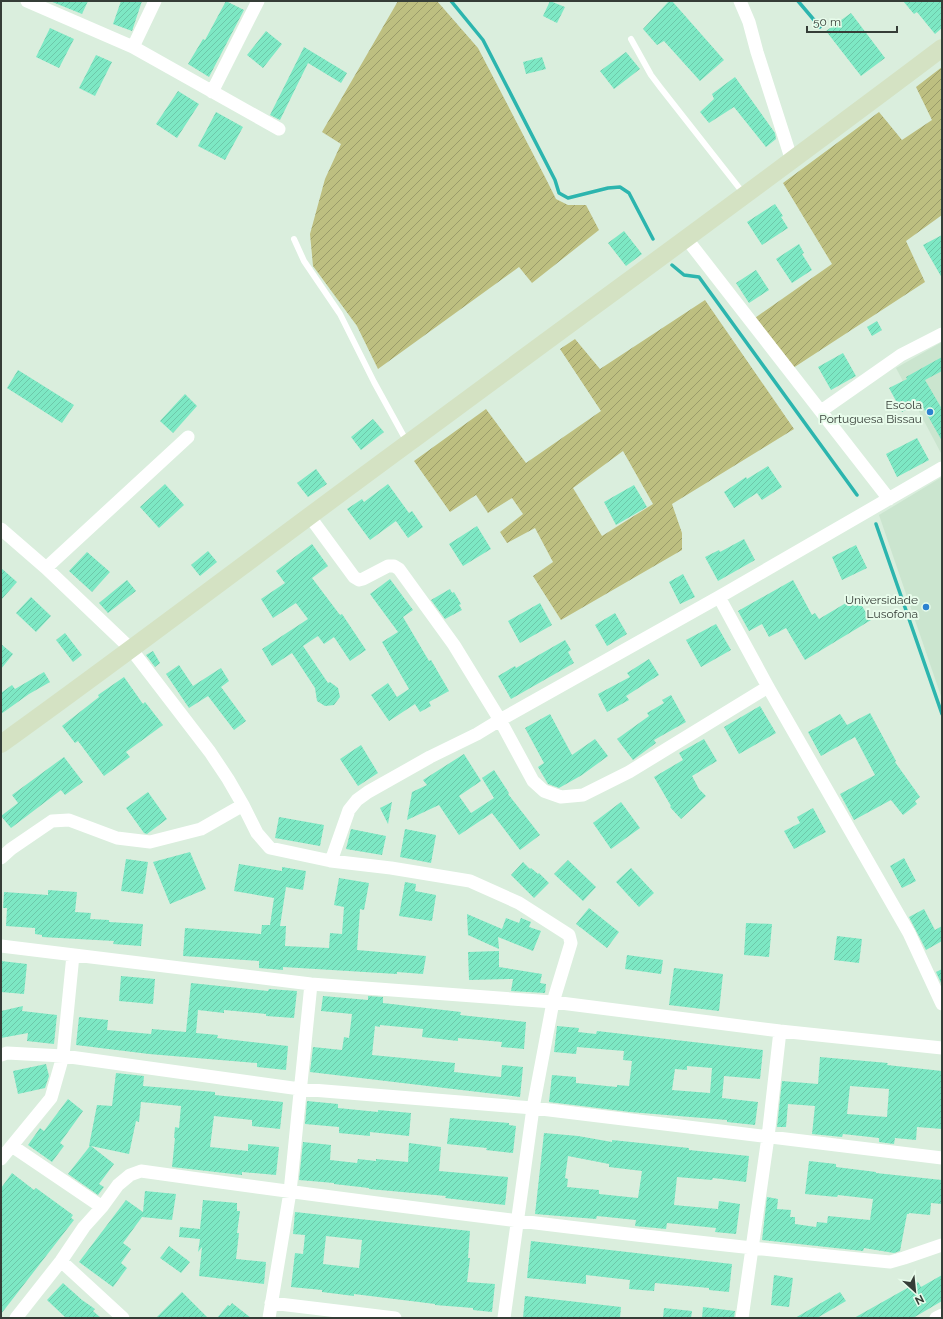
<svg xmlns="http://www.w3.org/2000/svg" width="943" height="1319" font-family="Raleway,sans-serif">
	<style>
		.built { fill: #cbe5cf }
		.garden { fill: url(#garden-furrows); fill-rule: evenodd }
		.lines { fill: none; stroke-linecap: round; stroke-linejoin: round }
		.stream { stroke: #2cb5ae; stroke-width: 3.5 }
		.building { fill: url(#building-hatch); fill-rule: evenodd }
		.service { stroke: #fff; stroke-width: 6 }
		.minor { stroke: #fff; stroke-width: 13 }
		.secondary { stroke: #d4e2c3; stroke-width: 18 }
		.poi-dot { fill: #2c82d0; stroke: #e8fceb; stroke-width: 1.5 }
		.labels { text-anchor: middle; stroke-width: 4; stroke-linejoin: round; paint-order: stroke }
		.poi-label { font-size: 12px; fill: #353d37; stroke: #e8fceb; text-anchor: end }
	</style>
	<defs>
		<pattern id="garden-furrows" width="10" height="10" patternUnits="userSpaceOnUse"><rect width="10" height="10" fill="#bdbf80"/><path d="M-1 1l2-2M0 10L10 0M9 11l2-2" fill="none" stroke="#9a9c6a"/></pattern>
		<pattern id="building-hatch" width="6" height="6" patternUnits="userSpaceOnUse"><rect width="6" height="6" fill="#7de8c4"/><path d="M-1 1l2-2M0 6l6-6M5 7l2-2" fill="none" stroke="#6dc8a9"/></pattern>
	</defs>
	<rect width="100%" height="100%" fill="#daeedd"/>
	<path class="built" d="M942,342V455L896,368Z
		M942,477V699L879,515Z"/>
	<path class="garden" d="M398,1H437L478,48L545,177L556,199L568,205H586L599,230L532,283L519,267L378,369L357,326L313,266L312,255L310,234L325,179L341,144L322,132Z
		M942,67V215L906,241L925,282L790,370L752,320L832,264L783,183L879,112L902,140L932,120L916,87Z
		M705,300L794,429L672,504L682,533V550L561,620L533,576L553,562L535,528L507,543L500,532L523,514L512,498L488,513L476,495L450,512L414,461L486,409L526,463L601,411L560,349L575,339L600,369ZM623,451L653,504L602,536L573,488Z"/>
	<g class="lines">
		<path class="stream" d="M451,1L483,40L555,180L559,193L568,198L608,188L620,187L629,193L653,239
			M798,1L820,27
			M672,265L684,275L699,277L857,495
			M876,524L942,714"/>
	</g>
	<path class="building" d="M50,1H88L82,14Z
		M121,1H142L132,31L113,24Z
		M226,1L244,10L209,77L188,64L203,39L205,40Z
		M550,1L565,7L557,23L543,16Z
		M669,1H672L724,60L700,81L664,41L657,45L643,29Z
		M903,1H942V28L935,34L917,12L914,14Z
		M851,13L885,58L861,76L826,31Z
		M50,28L74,39L59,68L36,57Z
		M266,31L282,44L263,68L247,55Z
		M304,47L347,73L341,83L308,63L280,120L270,115Z
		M626,52L640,69L614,89L600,71Z
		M96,55L112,62L95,96L79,88Z
		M542,57L546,69L526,74L523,62Z
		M735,77L775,133L776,139L766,147L734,107L709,123L700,112L714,99L712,94Z
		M178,91L199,104L177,138L156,124Z
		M216,112L243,127L225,160L198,146Z
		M775,204L783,216L781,217L788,228L762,245L747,222Z
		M624,231L642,254L626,266L608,243Z
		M942,235V278L923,245Z
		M799,244L804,253L802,254L812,270L792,283L776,259Z
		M756,270L769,290L749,303L736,283Z
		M877,321L882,330L872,336L867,327Z
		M843,353L856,376L831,390L818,367Z
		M942,357V371L925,380L942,409V441L920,402L902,412L889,388L907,379L906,377Z
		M18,370L74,405L62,423L7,388Z
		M185,394L197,406L173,433L160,421Z
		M373,419L384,432L361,450L351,437Z
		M917,438L929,460L897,477L886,454Z
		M768,466L782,487L762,500L757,493L734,508L724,492L746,477L747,479Z
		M316,469L327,484L308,497L297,483Z
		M165,484L184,505L159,528L140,507Z
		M388,484L409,513L412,511L423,527L408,538L396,521L370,540L347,509L362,499L364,502Z
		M634,485L647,507L616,525L604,502Z
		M477,526L491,549L463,566L449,544Z
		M744,539L755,560L718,581L705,557L719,550L720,552Z
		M312,544L328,566L312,578L340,615L342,614L366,650L350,661L334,637L324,644L318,636L303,646L328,683L330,682L338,688L340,697L334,705L325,706L317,701L315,688L292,653L272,666L262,649L308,619L296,603L273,618L261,599L285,583L276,571Z
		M856,545L867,568L842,580L832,557Z
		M208,551L217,562L200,576L191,565Z
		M87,552L110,572L92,592L69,571Z
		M1,568L17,582L1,600Z
		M683,574L695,597L680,604L669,582Z
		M390,579L413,610L403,617L429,661L431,660L449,691L429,702L431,706L420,712L415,704L389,721L371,695L388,683L397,697L409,689L382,642L398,632L370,594Z
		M127,580L136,591L108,613L99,603Z
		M793,580L812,615L815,613L819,619L856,597L871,620L805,660L786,628L769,637L762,624L749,631L738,611Z
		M450,589L452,593L454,592L461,604L459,605L462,610L445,619L431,600Z
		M31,597L51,616L36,632L16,613Z
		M540,603L552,625L520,643L508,621Z
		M615,613L627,634L607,646L595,625Z
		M716,624L731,650L701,667L686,640Z
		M65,633L82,655L73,662L56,640Z
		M565,640L571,650L568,652L574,663L511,699L498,676L515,666L516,668Z
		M1,644L13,654L1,669Z
		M153,651L160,663L155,667L146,655Z
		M649,659L659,675L626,696L629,700L607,712L598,694L630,677L627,673Z
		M179,665L193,686L221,668L229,681L221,687L246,721L234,730L208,696L189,708L166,674Z
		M44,672L50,682L29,694L1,714V693L12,685L15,689Z
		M124,677L143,704L145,702L163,725L126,752L130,757L104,776L78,741L75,743L62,726L99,697L98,695Z
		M671,695L686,722L654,740L656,743L633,760L617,739L649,716L647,713L664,703L662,700Z
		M760,706L776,733L739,754L724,727Z
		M870,713L896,761L895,762L920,797L915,801L917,804L903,815L891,800L854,820L840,794L875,775L855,737L821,756L808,732L840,714L847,725Z
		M550,714L572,755L595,739L608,756L582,775L559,788L548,784L538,767L544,763L525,728Z
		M704,739L717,761L692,776L699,789L706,796L681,819L670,807L671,806L654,777L683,760L679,753Z
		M361,745L378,773L358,786L340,759Z
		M464,754L481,781L459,796L471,813L494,798L482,778L494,770L509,793L508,794L540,835L520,850L492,813L459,835L439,805L407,820L412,792L427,785L423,780Z
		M64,757L83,782L65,795L61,790L11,828L1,816L18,803L12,795Z
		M148,792L167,819L147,834L144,833L126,808Z
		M392,802L388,824L380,808Z
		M621,802L640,828L611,849L593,823Z
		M813,808L826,832L794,849L784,831L800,823L797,817Z
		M279,817L324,825L320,846L275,838Z
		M351,829L386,836L382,855L346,849Z
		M405,829L436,835L431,863L400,857Z
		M190,852L206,889L170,904L153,862Z
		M904,858L916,881L902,888L890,866Z
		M126,859L148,862L143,894L121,891Z
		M568,860L596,887L583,901L554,874Z
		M523,862L530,869L531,868L538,874L539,873L549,883L534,898L511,875Z
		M239,864L282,871V867L306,871L303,890L286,887L280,926H286L285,946L329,948L330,933L342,934L344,907L334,905L339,878L369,883L364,910L360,909L357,950L426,956L423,974L397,972V974L283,967V970L259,968V961L183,956L185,928L261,934L262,925H270L274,898L234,891Z
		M631,868L654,893L639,907L616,882Z
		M405,882L416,884L415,891L436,895L432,921L399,916Z
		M48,890L77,892L75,912L91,913L90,919L109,920V922L143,924L141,946L113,944L114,941L42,937V935L35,934V928L6,926L7,908H3L4,892L48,895Z
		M589,908L619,932L607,948L576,924Z
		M924,909L935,930L942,926V941L926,950L909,917Z
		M467,914L502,929L506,918L519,923L521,918L531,922L529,927L541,931L533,951L498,937L499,949L468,935Z
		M746,923L772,924L769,957L744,955Z
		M837,936L862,939L859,963L834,960Z
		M499,951V967L542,974L540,983L546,984L545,993L511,991L513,979L469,980L468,952Z
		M627,955L663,960L661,974L625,969Z
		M1,961L27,964L24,994L1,992Z
		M674,968L723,974L719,1011L669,1005Z
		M942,969V985L936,972Z
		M121,976L155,979L153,1004L119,1001Z
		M191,983L268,991L269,989L297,991L294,1018L266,1016V1014L224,1010V1013L198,1010L196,1033L218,1035L217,1038L288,1046L286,1070L257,1067V1063L149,1054L76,1045L79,1017L108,1020L107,1030L151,1034L152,1029L186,1032Z
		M323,996L368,1000V996L383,997V1003L461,1012L460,1015L526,1022L524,1049L501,1047L502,1042L458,1038V1041L422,1037L423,1029L380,1025V1027L375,1026L372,1055L455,1063L454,1072L501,1077L502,1065L523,1067L520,1097L310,1072L313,1047L342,1050L344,1037L349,1038L352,1014L321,1011Z
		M23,1006L22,1011L57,1015L54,1044L27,1041L28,1033L1,1038V1011Z
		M557,1026L579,1028L578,1032L596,1034L597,1031L763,1050L760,1079L724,1076L722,1098L758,1102L755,1125L727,1122V1120L630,1112L549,1102L552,1075L576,1077V1083L617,1087V1085L629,1086L632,1061L623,1060L624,1051L577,1047L576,1054L554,1052ZM687,1066L712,1068L710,1093L672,1090L675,1069L687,1070Z
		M820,1057L888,1063L887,1065L942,1071V1129L917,1127L916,1140L895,1138L894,1144L879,1142V1138L843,1134L842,1137L812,1134L815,1106L788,1104L786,1127H777L782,1081L818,1084ZM850,1086L889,1089L887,1117L847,1114Z
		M46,1064L49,1076L45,1088L18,1094L13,1071Z
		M116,1073L144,1076L143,1086L215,1092V1095L283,1102L280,1129L252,1126V1120L214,1116L210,1147L248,1151V1144L279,1147L276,1175L242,1172V1175L172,1167L175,1138H174L175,1127L179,1128L181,1106L141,1102L139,1122L136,1121L129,1154L91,1146L114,1164L99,1184L104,1187L98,1195L68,1174L90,1146H89L97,1105L112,1106Z
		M68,1099L83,1111L60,1143L64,1146L52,1162L28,1145L40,1128L44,1131Z
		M307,1101L338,1104V1108L378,1112V1110L411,1113L409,1136L370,1132V1136L339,1133V1127L305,1124Z
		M450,1118L509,1123V1125L516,1126L513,1153L486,1150L487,1148L447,1144Z
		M544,1133L578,1136L612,1142V1140L689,1148V1150L749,1156L746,1182L713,1178L712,1180L677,1177L674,1205L718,1209L719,1201L740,1204L736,1234L715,1232L716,1228L667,1223L666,1229L635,1226L636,1220L597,1216L596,1219L535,1214ZM568,1156L609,1164V1167L642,1171L638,1198L599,1194V1190L567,1187L568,1179L565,1178Z
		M303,1142L331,1145L330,1160L357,1163L358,1159L376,1161V1159L408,1162L409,1143L441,1147L439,1171L508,1177L505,1205L445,1198L446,1196L369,1189V1188L334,1184V1183L299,1180Z
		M809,1161L836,1164V1167L876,1172V1173L942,1180V1204L931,1203L930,1215L909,1213V1214H907L900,1251L894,1253L864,1248L863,1251L762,1240L767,1197L778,1199L777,1209L791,1210L790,1217H795V1224L816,1227L817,1222L827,1223L828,1216L870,1220L873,1199L838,1195L837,1197L805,1194Z
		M12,1173L34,1190L36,1188L73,1215L71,1218L74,1220L1,1314V1188Z
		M145,1191L176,1194L172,1220L142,1217L123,1243L131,1249L121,1263L127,1268L113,1287L79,1262L126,1200L143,1212Z
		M203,1200L237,1203V1211H240L237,1233H239L236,1259L266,1262L264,1284L199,1276L202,1247L198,1252L200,1239L179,1237L180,1227L200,1229Z
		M295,1212L470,1231L468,1258H470L467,1282L495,1284L492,1312L473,1310V1308L435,1305V1304L354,1294V1296L322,1292V1290L291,1287L295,1253L303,1254L305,1235L293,1234ZM326,1236L362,1240L359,1268L323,1264Z
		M531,1241L732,1264L729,1292L709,1290V1288L655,1283L654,1291L629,1289L630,1280L586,1275V1284L527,1278Z
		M169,1246L190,1262L181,1273L160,1258Z
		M774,1275L793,1278L789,1307L771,1305Z
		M942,1275V1301L913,1318H854L918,1282L921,1287Z
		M63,1283L82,1300L95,1309L93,1311L101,1318H66L47,1300Z
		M182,1292L208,1318H156Z
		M840,1292L846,1301L817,1318H795Z
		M525,1296L621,1307L620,1318H523Z
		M232,1303L251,1318H217L228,1305L230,1306Z
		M703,1307L735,1311L734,1318H702Z
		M664,1308L692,1311L691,1318H663Z"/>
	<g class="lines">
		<path class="service" d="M631,39L651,75L660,87L744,194
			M294,239L304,261L340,314L374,382L407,442"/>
		<path class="minor" d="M27,1L133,47L279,129
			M740,1L749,22L757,52L792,161
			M133,47L155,1
			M212,92L258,1
			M686,238L889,499
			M821,411L901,355L942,334
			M310,517L354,577L359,580L363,579L388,566H394L399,569L454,645L500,720L533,781L544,791L561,797L583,795L629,772L768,687
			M1,529L46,568L131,649L210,752L228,779L243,805L257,833L270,848L331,861L391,868L470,881L519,903L569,935L571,943L553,1002L533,1108L504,1318
			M46,568L188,437
			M719,597L768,687L909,933L942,1004
			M1,858L11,849L52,821L69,820L117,838L150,842L201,829L243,805
			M331,861L349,810L357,800L368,792L430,757L477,734L500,720L719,597L942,468
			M1,946L311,984L553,1002L780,1031L942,1048
			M1,1055L7,1053L63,1056L300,1089L533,1108L942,1158
			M12,1146L102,1207
			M1,1159L51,1098L63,1056L73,955
			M61,1261L123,1318
			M271,1303L395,1318
			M16,1318L61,1261L84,1227L102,1207L118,1185L130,1175L141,1171C390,1206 640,1238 890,1262L904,1258L942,1245
			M269,1318L290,1192L311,984
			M742,1318L768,1137L780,1031
			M936,1318L942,1315"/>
		<path class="secondary" d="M1,744C143,642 281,536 422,433C595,305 770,178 942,48"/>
	</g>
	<g class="poi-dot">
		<circle cx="930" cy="412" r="4"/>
		<circle cx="926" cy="607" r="4"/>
	</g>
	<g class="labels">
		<g class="poi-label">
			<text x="922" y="409">Escola<tspan x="922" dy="14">Portuguesa Bissau</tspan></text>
			<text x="918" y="604">Universidade<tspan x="918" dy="14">Lusofona</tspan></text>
		</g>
	</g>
	<rect width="943" height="1319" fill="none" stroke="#353d37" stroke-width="4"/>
	<g transform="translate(915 1291) rotate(153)" stroke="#e8fceb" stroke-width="3" paint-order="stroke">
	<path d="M0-3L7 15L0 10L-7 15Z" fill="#353d37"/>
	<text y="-6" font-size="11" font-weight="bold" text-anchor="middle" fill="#353d37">N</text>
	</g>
	<path d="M807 26v6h90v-6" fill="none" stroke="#353d37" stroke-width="2"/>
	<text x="813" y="26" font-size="12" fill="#353d37" stroke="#e8fceb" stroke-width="3" paint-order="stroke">50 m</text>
</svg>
